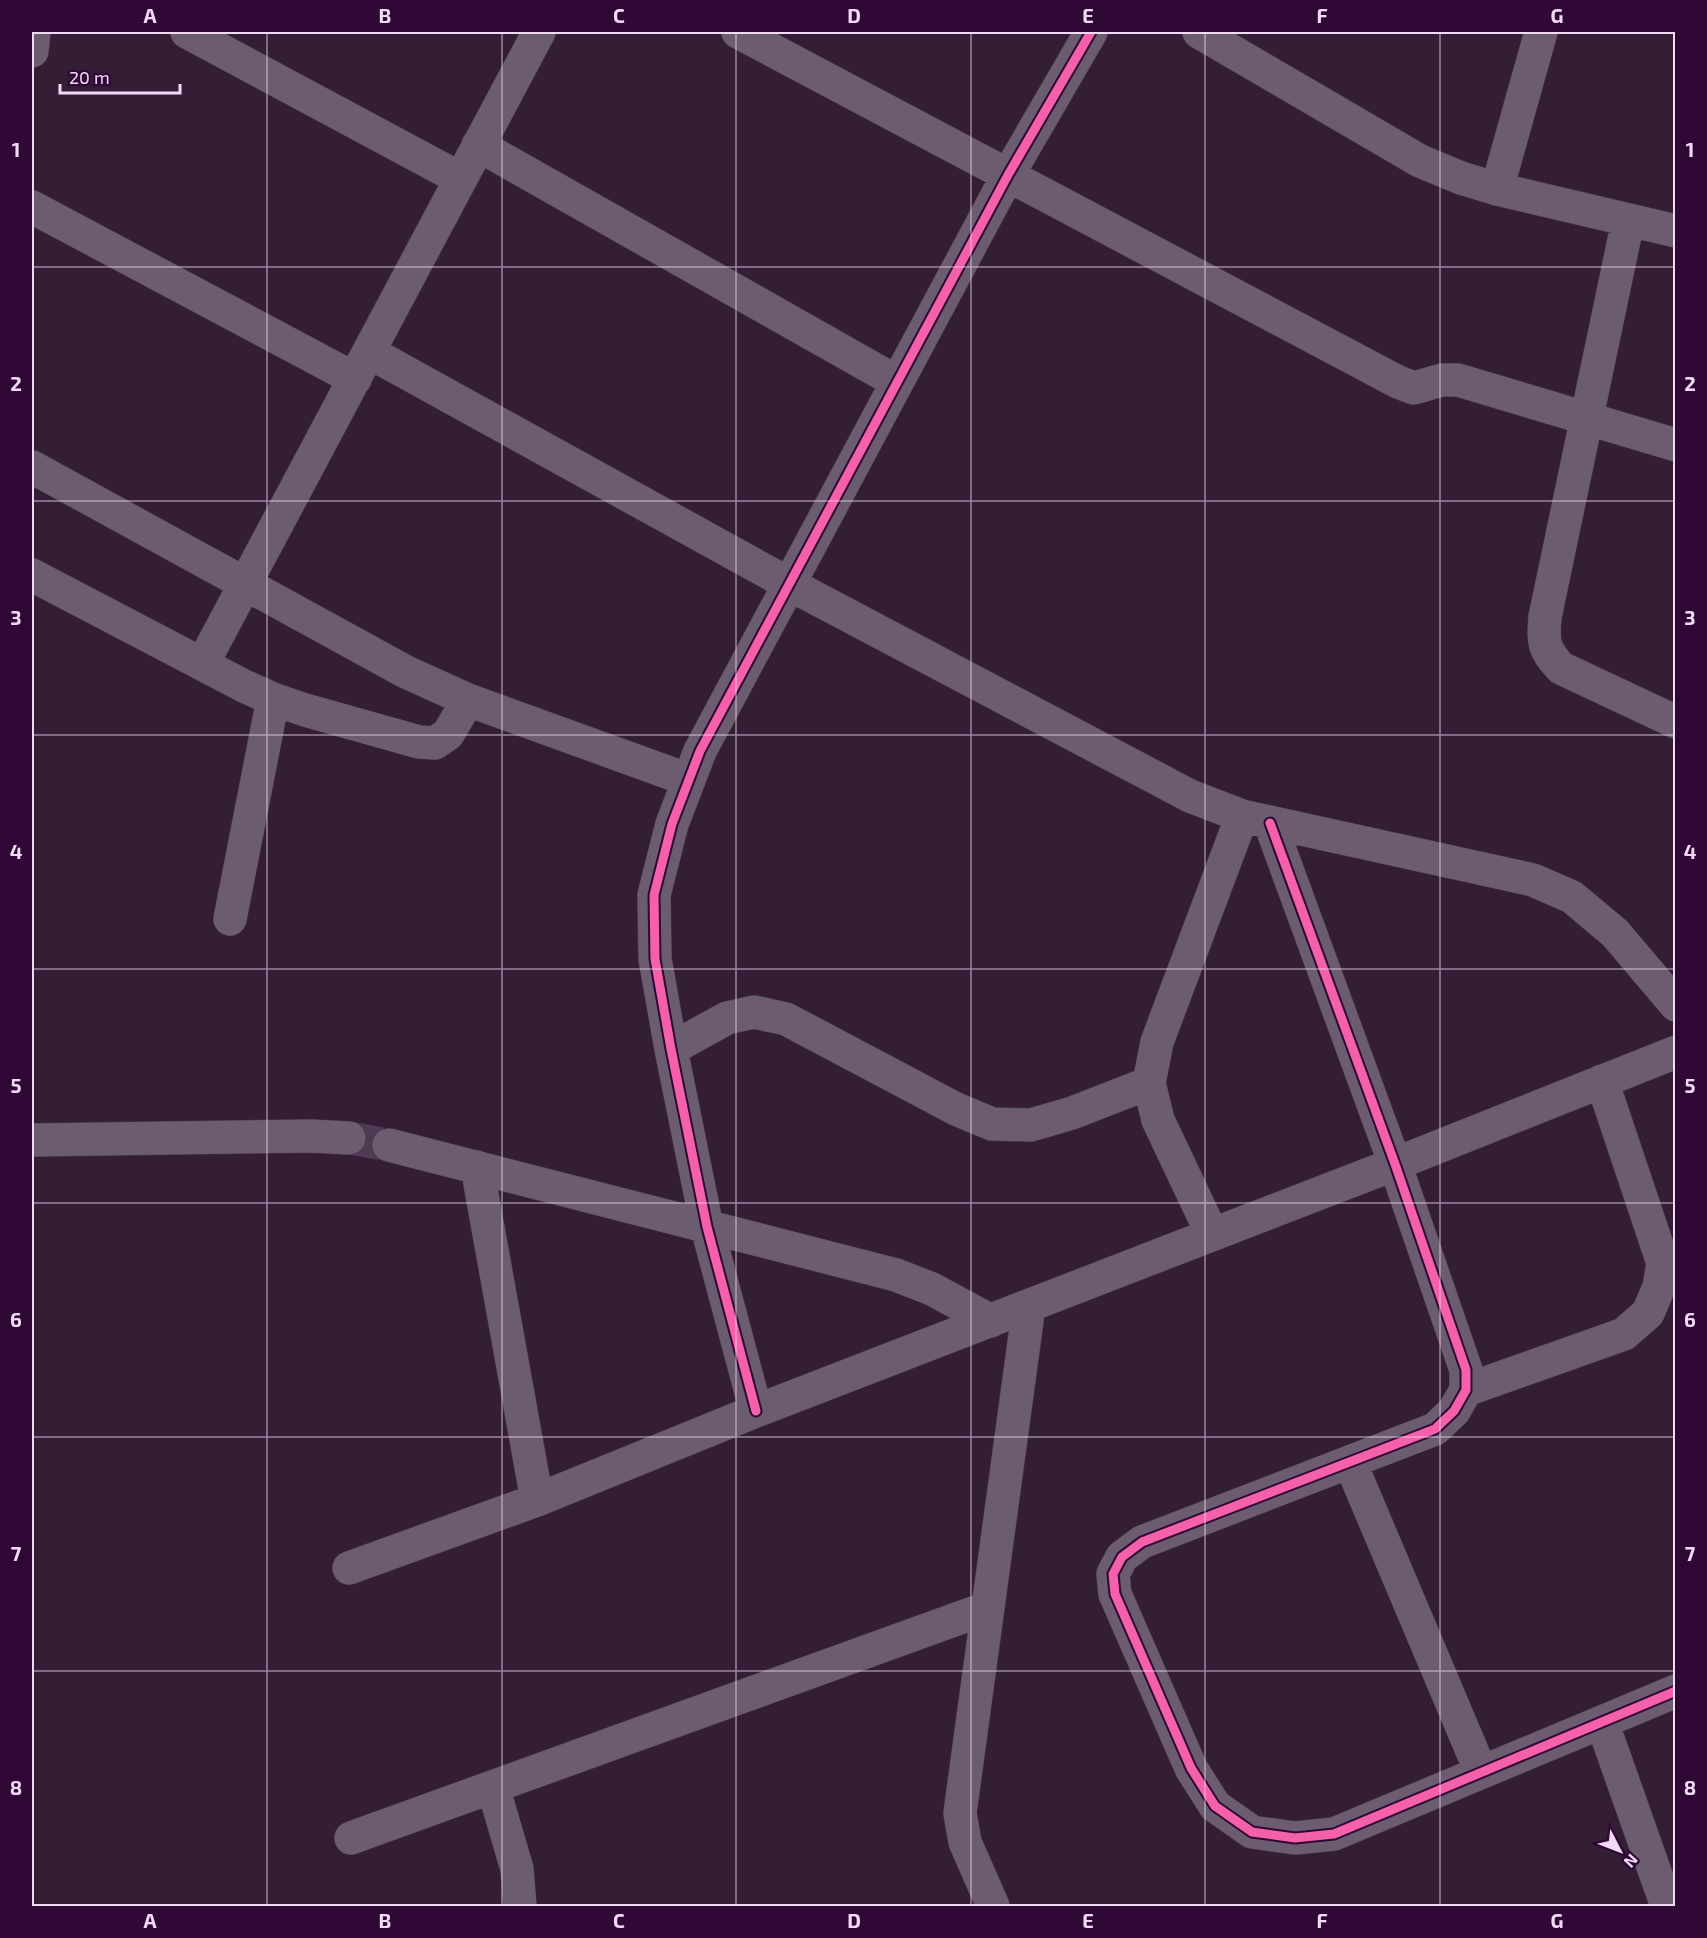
<svg xmlns="http://www.w3.org/2000/svg" width="1707" height="1938" font-family="'Exo 2',sans-serif">
	<style>
		.lines { fill: none; stroke-linecap: round; stroke-linejoin: round }
		.minor-tunnel { stroke: #503a53; stroke-width: 33; stroke-dasharray: 33 16; stroke-linecap: butt }
		.minor-casing { stroke: #4d3c50; stroke-width: 34 }
		.minor { stroke: #6c5c6f; stroke-width: 33 }
		.cycleway-casing { stroke: #2f0836; stroke-width: 13 }
		.cycleway { stroke: #f560ab; stroke-width: 9 }
		.grid { fill: none; stroke: #f2daf6; stroke-width: 1.5; stroke-opacity: 0.55 }
		.neatline { fill: none; stroke: #f2daf6; stroke-width: 2 }
		.grid-label { font-size: 20px; text-anchor: middle; font-weight: bold; fill: #f2daf6 }
	</style>
	<rect width="100%" height="100%" fill="#331e36"/>
	<g class="lines">
		<path class="minor-tunnel" d="M349,1138L389,1145"/>
		<defs>
			<path id="minor" d="M187,32L461,179
				M738,32L1398,382L1414,388L1442,380H1458L1676,445
				M1199,32L1420,161L1461,178L1497,189L1676,231
				M32,51L34,32
				M478,145L897,382
				M1497,189L1541,32
				M32,207L355,379
				M1628,221L1545,617C1543,642 1543,649 1561,668L1676,722
				M369,352L789,584L1190,796L1242,816L1533,880L1572,897L1615,933L1676,1005
				M32,467L406,672L468,700L689,780
				M32,575L244,686L273,699L305,710L419,742L435,743L448,734L468,700
				M203,663L539,32
				M1270,823L1395,1164L1466,1370V1390L1454,1411L1435,1429L1142,1542L1122,1557L1113,1574L1115,1594L1191,1768L1215,1806L1252,1832L1295,1838L1334,1834L1676,1691
				M230,919L273,699
				M671,1049L727,1018L754,1012L786,1019L956,1109L992,1124L1031,1125L1072,1113L1149,1083
				M32,1140L311,1136L349,1138
				M389,1145L896,1275L932,1289L991,1321
				M477,1167L537,1500
				M1212,1234L1158,1120L1149,1083L1157,1042L1242,816
				M1466,1390L1624,1334L1648,1313L1659,1287L1663,1263L1602,1081
				M756,1411L707,1227L671,1049L655,959L654,895L672,824L700,751L1008,175L1091,32
				M1350,1462L1481,1772
				M349,1568L537,1500L756,1411L1395,1164L1676,1052
				M1602,1722L1667,1906
				M493,1787L517,1869L520,1906
				M351,1838L987,1608
				M993,1906L965,1842L960,1813L1029,1306"/>
		</defs>
		<use href="#minor" class="minor-casing"/>
		<use href="#minor" class="minor"/>
		<defs>
			<path id="cycleway" d="M1270,823L1395,1164L1466,1370V1390L1454,1411L1435,1429L1142,1542L1122,1557L1113,1574L1115,1594L1191,1768L1215,1806L1252,1832L1295,1838L1334,1834L1676,1691
				M756,1411L707,1227L671,1049L655,959L654,895L672,824L700,751L1008,175L1091,32"/>
		</defs>
		<use href="#cycleway" class="cycleway-casing"/>
		<use href="#cycleway" class="cycleway"/>
	</g>
	<path class="grid" d="M267,32V1906M502,32V1906M736,32V1906M971,32V1906M1205,32V1906M1440,32V1906M32,267H1676M32,501H1676M32,735H1676M32,969H1676M32,1203H1676M32,1437H1676M32,1671H1676"/>
	<rect width="1707" height="1938" fill="none" stroke="#2f0836" stroke-width="66"/>
	<g transform="translate(1620 1851) rotate(132)" stroke="#2f0836" stroke-width="4.5" paint-order="stroke">
	<path d="M0-4.5L10 22L0 15L-10 22Z" fill="#f2daf6"/>
	<text y="-9" font-size="16" font-weight="bold" text-anchor="middle" fill="#f2daf6">N</text>
	</g>
	<path d="M60 84v9h120v-9" fill="none" stroke="#f2daf6" stroke-width="3"/>
	<text x="69" y="84" font-size="18" fill="#f2daf6" stroke="#2f0836" stroke-width="4.5" paint-order="stroke">20 m</text>
	<rect x="33" y="33" width="1641" height="1872" class="neatline"/>
	<g class="grid-label">
		<text x="150" y="23">A</text>
		<text x="385" y="23">B</text>
		<text x="619" y="23">C</text>
		<text x="854" y="23">D</text>
		<text x="1088" y="23">E</text>
		<text x="1322" y="23">F</text>
		<text x="1557" y="23">G</text>
		<text x="16" y="157">1</text>
		<text x="1690" y="157">1</text>
		<text x="16" y="391">2</text>
		<text x="1690" y="391">2</text>
		<text x="16" y="625">3</text>
		<text x="1690" y="625">3</text>
		<text x="16" y="859">4</text>
		<text x="1690" y="859">4</text>
		<text x="16" y="1093">5</text>
		<text x="1690" y="1093">5</text>
		<text x="16" y="1327">6</text>
		<text x="1690" y="1327">6</text>
		<text x="16" y="1561">7</text>
		<text x="1690" y="1561">7</text>
		<text x="16" y="1795">8</text>
		<text x="1690" y="1795">8</text>
		<text x="150" y="1928">A</text>
		<text x="385" y="1928">B</text>
		<text x="619" y="1928">C</text>
		<text x="854" y="1928">D</text>
		<text x="1088" y="1928">E</text>
		<text x="1322" y="1928">F</text>
		<text x="1557" y="1928">G</text>
	</g>
</svg>
